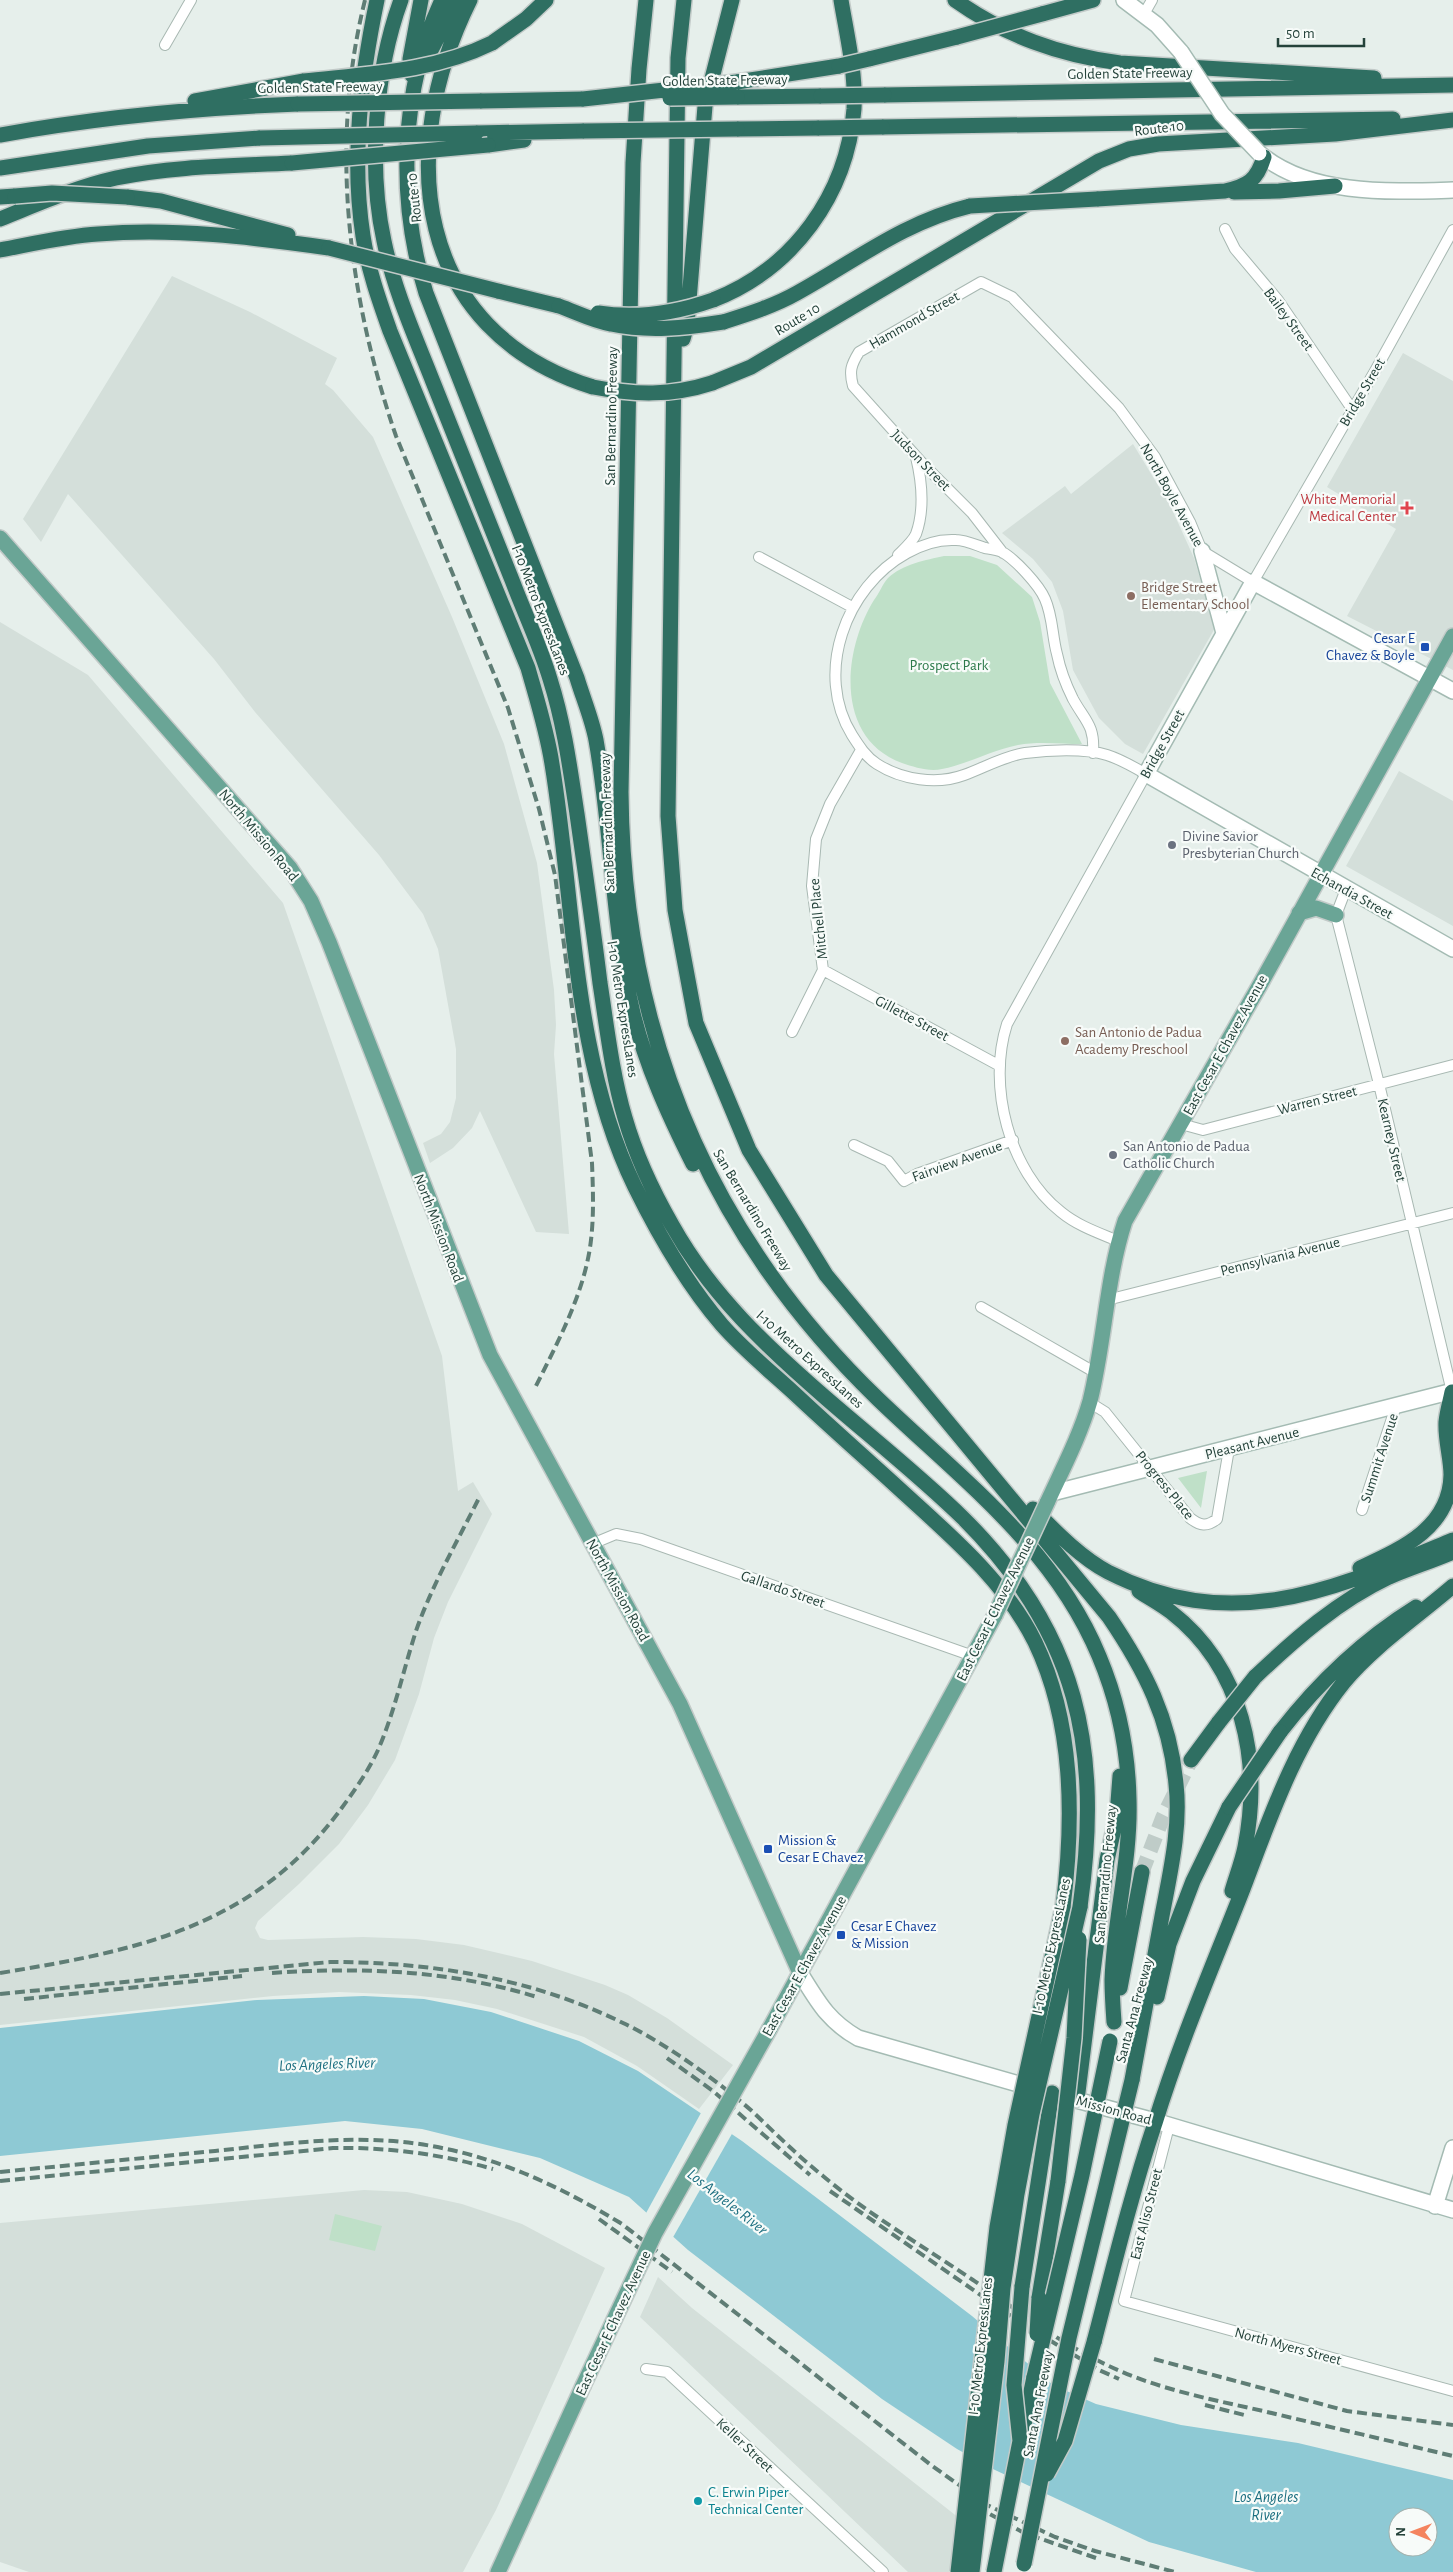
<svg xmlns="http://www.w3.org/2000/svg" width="1453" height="2572" font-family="'Alegreya Sans',sans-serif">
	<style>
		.built { fill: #d4dfda }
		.green { fill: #bfe0c8 }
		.water { fill: #8ec9d4; fill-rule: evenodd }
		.pier { fill: #e6efeb }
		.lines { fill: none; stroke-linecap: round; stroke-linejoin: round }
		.highway-tunnel { stroke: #bfccc8; stroke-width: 15; stroke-dasharray: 15 8; stroke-linecap: butt }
		.street-casing { stroke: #a8b8b2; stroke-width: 12 }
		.secondary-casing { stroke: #a4bbb3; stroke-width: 18 }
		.primary-casing { stroke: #c2cac8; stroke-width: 18 }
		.highway-casing { stroke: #c2cac8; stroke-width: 18 }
		.street { stroke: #fff; stroke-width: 10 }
		.secondary { stroke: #fff; stroke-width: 15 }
		.primary { stroke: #6aa596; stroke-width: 15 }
		.highway { stroke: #2f6f62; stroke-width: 15 }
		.rail { stroke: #5f7d75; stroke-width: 4; stroke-dasharray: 10 5; stroke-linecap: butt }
		.secondary-bridge-casing { stroke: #a4bbb3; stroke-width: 18; stroke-linecap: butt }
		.primary-bridge-casing { stroke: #c2cac8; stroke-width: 18; stroke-linecap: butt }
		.highway-bridge-casing { stroke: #c2cac8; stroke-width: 18; stroke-linecap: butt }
		.secondary-bridge { stroke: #fff; stroke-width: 15 }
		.primary-bridge { stroke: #6aa596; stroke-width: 15 }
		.highway-bridge { stroke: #2f6f62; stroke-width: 15 }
		.health-dot { fill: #e0444e; stroke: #f7fbf9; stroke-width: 2 }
		.education-dot { fill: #8d6e63; stroke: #f7fbf9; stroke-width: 2 }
		.transit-dot { fill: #1a4fb4; stroke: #f7fbf9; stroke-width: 2 }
		.worship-dot { fill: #6b7280; stroke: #f7fbf9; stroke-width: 2 }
		.culture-dot { fill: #0f9aa8; stroke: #f7fbf9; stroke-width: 2 }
		.labels { text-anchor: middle; stroke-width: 4.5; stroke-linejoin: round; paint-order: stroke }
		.street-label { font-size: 15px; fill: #24423a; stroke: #f7fbf9 }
		.health-label { font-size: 15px; fill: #be3a42; stroke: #f7fbf9; text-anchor: end }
		.education-label { font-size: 15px; fill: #785e54; stroke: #f7fbf9; text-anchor: start }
		.transit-label { font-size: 15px; fill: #164399; stroke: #f7fbf9; text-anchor: start }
		.park-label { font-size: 15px; fill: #2d7a4b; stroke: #f7fbf9 }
		.worship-label { font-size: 15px; fill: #5b616d; stroke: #f7fbf9; text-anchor: start }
		.culture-label { font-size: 15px; fill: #0d838f; stroke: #f7fbf9; text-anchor: start }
		.water-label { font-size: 16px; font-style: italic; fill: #1c6f80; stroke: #f7fbf9 }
	</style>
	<rect width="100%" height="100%" fill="#e6efeb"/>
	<path class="built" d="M172,276L250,312L337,358L325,384L333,390L373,437L452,617L504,744L537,863L554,990L556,1025L554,1054L569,1234L536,1232L480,1111L472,1128L453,1148L430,1163L423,1143L441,1134L450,1122L456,1098V1049L438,949L423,914L379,855L255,712L214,659L68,494L41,542L23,519Z
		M1403,353L1453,381V670L1347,616L1396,529L1327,487Z
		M1133,444L1170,505L1194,558L1215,628L1143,754L1125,744L1099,718L1073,670L1063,611L1052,582L1033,559L1002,533L1065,486L1071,494Z
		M0,622L88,675L283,903L442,1356L458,1491L473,1482L492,1514L448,1602L434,1638L419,1694L395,1760L368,1805L339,1844L299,1884L258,1921L255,1928L260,1938L268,1940L363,1937L416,1939L464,1945L532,1961L605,1985L628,1995L667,2018L733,2065L699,2109L637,2066L584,2037L497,2009L455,2000L411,1995L339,1992L273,1996L0,2025Z
		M1399,771L1453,801V926L1346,866Z
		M364,2190L407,2192L462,2204L522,2224L605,2268L496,2510L463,2572H29L0,2562V2223Z
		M658,2277L692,2308L959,2518L952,2572H908L640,2317Z"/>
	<path class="green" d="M944,556H970L997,565L1032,597L1040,622L1050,683L1082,744C1061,744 1038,741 1018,745C992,750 968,764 942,769C929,772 914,767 902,763C834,738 843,650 874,600C879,594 883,583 888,578C903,564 926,560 944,556Z
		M1207,1471L1201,1508L1178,1478Z
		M335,2214L382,2226L375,2251L329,2240Z"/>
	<path class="water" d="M364,1996L424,1999L491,2012L579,2041L638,2071L742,2141L972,2316L1053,2385L1096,2404L1181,2425L1298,2443L1453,2480V2572H1256L1149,2542L995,2470L957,2449L882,2399L688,2250L629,2197L540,2158L422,2129L345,2121L0,2156V2028L257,2000ZM1398,2517H1428V2547H1398Z"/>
	<path class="pier" d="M702,2111L733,2132L672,2239L645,2215Z"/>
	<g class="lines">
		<path class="highway-tunnel" d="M1142,1872L1163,1817L1191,1760"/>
		<defs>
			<path id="street" d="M1144,14L1152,0
				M165,45L191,0
				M1225,229L1235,249L1278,300L1352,409
				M1003,553L972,513L924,465L853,386C849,371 851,365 859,352L981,282L1012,297L1119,408L1155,457L1190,522L1202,551L1253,582L1375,371L1453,230
				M898,555C904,549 913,541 916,534C925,509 922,482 916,457
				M759,557L852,607
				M1093,753C1095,725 1085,721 1073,699C1066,685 1060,669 1057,654C1052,636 1053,617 1045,599C1039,585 1015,559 1002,552C997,550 990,549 985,548C976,545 965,540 956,540C939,539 921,545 907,553C845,587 814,674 852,735C859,746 866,757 877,764C902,780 937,785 964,775C984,768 1004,756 1025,753C1048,750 1085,748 1107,755C1120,759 1134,767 1146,774L1007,1024C987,1086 1009,1171 1061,1212C1078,1226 1099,1233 1118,1241
				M1346,889L1336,915L1379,1084L1452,1392
				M823,970L1000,1066
				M792,1032L823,970L812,886L816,839L830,804L861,750
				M1181,1124L1203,1130L1453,1065
				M854,1145L888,1161L904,1181L917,1174L1013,1140
				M1107,1300L1453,1213
				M981,1307L1096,1373
				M1089,1402L1105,1412L1190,1518C1200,1526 1207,1527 1217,1519L1229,1449
				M1362,1510L1396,1406
				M592,1544L616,1534L641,1539L973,1656
				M1169,2126L1124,2301L1453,2391
				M646,2369L667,2372L883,2572"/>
			<path id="secondary" d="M1124,0L1157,25L1181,52
				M1259,153C1309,196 1391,192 1453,190
				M1202,551L1224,633
				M1453,691L1253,582L1146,774L1453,949
				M1052,1493L1453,1391
				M800,1973C818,2002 828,2021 858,2038L1036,2089
				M1065,2097L1155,2121L1453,2210
				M1435,2206L1453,2148"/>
			<path id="primary" d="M0,538L290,868L311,901L329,942L490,1355L680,1704L800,1973
				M1299,913L1316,908L1336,915
				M1047,1503C1062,1470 1080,1436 1090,1401C1105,1341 1106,1279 1125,1221L1261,983L1453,636
				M770,2028L995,1615
				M498,2572L583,2386"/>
			<path id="highway" d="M377,0C361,77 351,158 363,236C368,269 379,300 390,331L528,668C537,700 547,731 552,764C575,904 572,1058 635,1187C659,1236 687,1284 722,1325C744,1350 770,1371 794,1393C827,1424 861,1454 894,1484C945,1531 1004,1579 1035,1642C1074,1723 1074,1819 1063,1907
				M401,0C375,71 368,168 384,241C394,290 415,336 433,382C459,448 485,514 512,580C524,612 540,645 550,679C564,723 570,768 577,814C585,870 593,926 600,983C607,1028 612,1074 625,1118C636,1156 653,1192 672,1225C711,1295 767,1347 827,1399C872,1438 920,1476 963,1518C1079,1633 1102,1750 1080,1907
				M442,0C400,89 397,200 426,293L577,678C583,698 592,719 596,740C612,830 612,924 633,1013C646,1066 669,1116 693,1164
				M470,0C395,151 413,331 593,387
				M646,0L639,69L633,163L621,792C623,1030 706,1233 878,1399C960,1478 1054,1547 1099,1656C1118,1701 1128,1751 1129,1799C1131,1860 1114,1919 1112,1980C1112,1994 1113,2008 1114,2022
				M684,0L678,58L668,816L675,910L696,1023L749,1150L826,1275L1109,1617C1145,1670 1170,1719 1176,1784C1181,1828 1170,1873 1162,1916C1152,1970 1142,2025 1132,2080
				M955,0C1006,36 1059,55 1120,63L1374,78
				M1042,14L1093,0
				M492,43L526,19L546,0
				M429,54L457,0
				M869,59L957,37
				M412,75L410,59L421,0
				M737,82L839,66
				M884,95L1453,85
				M737,97L821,96
				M195,101L304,81
				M480,101L583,99
				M882,127L1393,119
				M737,129L819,128
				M476,133L584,131
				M0,135C99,117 197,108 298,104
				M488,145L524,140
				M0,168L148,146L260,138
				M1234,192L1279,191L1335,186
				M0,197L15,196
				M127,197L161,201L288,235
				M1097,199L1225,191C1248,186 1257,180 1264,157
				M0,219C38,204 76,187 116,178C173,166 233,166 292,163
				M0,250C32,244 65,236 98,234C175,228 252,237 329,248
				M498,291L559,306
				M713,300C793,269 847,195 854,109C856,73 847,36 841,0
				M723,322C748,314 774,306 797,293C855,261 904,222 970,206
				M683,339L687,325L705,106L732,0
				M712,383L751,367L1099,161L1129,149L1158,144L1335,134L1453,120
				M1033,1509C1055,1531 1080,1557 1108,1572C1234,1636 1334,1589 1453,1540
				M1360,1568C1401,1549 1450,1528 1451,1475C1451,1458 1445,1440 1446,1422C1447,1412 1450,1402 1452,1392
				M1139,1591C1149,1598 1161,1604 1171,1612C1243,1668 1262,1761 1245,1847C1242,1862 1236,1877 1232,1891
				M1255,1677C1295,1639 1338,1601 1389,1577C1410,1568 1432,1561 1453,1552
				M1280,1732C1318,1683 1363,1640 1416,1607
				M1191,1760L1219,1722
				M1120,1988L1142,1872
				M1157,1997L1169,1944L1193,1881L1229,1807
				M1077,2100L1107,1860L1117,1815L1120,1776
				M1022,2287L1052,2093
				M1039,2298L1058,2181
				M1094,2342C1113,2269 1131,2195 1155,2123C1179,2045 1211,1970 1241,1894C1269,1821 1294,1744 1344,1682C1374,1646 1417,1617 1453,1586
				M1021,2439L1034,2377"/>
		</defs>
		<use href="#street" class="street-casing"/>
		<use href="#secondary" class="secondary-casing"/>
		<use href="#primary" class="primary-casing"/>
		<use href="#highway" class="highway-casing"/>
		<use href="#street" class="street"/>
		<use href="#secondary" class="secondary"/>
		<use href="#primary" class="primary"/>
		<use href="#highway" class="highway"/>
		<path class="rail" d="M365,0C329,145 348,296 396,436L508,708L539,809L555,875L592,1163C593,1189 594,1214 591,1240C585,1293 557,1343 534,1390
			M0,1973C134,1951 250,1929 338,1813C352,1794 368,1772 378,1750C395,1711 403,1671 416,1631C432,1585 457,1542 479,1498
			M272,1973C362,1967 450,1970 537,1997
			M0,1994L330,1962C431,1962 532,1978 623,2023C665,2043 718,2081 753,2112C776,2134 798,2156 823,2176C868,2214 924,2247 973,2280C1013,2307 1051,2337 1095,2359C1147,2387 1205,2398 1263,2411C1326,2426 1390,2441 1453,2456
			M24,1999L242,1976
			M667,2058L713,2091L810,2175
			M0,2172C72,2165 143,2158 215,2151C290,2143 367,2132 442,2148C507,2161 566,2190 622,2224L931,2465L987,2505L1055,2537L1095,2551L1175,2572
			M0,2181L333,2148C387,2147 441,2154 493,2169
			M830,2191L1011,2316
			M599,2219L672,2272
			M1036,2332L1099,2370L1119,2379
			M1154,2359L1347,2411L1453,2425
			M1205,2405L1248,2416
			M977,2507L1024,2533L1096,2558"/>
		<defs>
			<path id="secondary-bridge" d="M1181,52L1222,114L1259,153"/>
			<path id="primary-bridge" d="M995,1615L1047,1503
				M583,2386L655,2233L770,2028"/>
			<path id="highway-bridge" d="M957,37L1042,14
				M839,66L869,59
				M304,81C368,74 433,72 492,43
				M821,96L884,95
				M670,98L737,97
				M583,99L737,82
				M298,104L480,101
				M819,128L882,127
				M584,131L737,129
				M260,138L476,133
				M292,163L488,145
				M15,196L52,193L127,197
				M970,206L1097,199
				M329,248L498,291
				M559,306C576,312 593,321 611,324C648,332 685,328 723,322
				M598,313C637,319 676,313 713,300
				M593,387C634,395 672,396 712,383
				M1219,1722L1255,1677
				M1229,1807L1280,1732
				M1058,2181L1074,2038L1079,1939
				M1037,2334L1039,2298
				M1034,2377L1082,2175L1110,2041
				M1047,2474L1065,2441L1094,2342
				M1024,2564L1069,2338L1132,2080
				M958,2572L997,2227L1015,2125L1063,1907
				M972,2572L997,2361L1003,2288L1017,2194L1032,2114L1080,1907
				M994,2572L1020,2441L1014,2385L1022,2287"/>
		</defs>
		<use href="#secondary-bridge" class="secondary-bridge-casing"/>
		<use href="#primary-bridge" class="primary-bridge-casing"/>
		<use href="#highway-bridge" class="highway-bridge-casing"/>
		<use href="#secondary-bridge" class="secondary-bridge"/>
		<use href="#primary-bridge" class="primary-bridge"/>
		<use href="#highway-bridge" class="highway-bridge"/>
	</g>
	<path class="health-dot" d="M1404.5 500.5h5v5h5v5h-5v5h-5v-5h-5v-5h5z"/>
	<g class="education-dot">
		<circle cx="1131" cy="596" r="5"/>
		<circle cx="1065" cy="1041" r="5"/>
	</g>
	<g class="transit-dot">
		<rect x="1420" y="642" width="10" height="10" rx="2.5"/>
		<rect x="763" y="1844" width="10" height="10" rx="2.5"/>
		<rect x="836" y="1930" width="10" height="10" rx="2.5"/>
	</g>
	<g class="worship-dot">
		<circle cx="1172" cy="845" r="5"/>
		<circle cx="1113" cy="1155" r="5"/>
	</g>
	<circle class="culture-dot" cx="698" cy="2501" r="5"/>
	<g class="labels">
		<g class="street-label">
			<text transform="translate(1130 73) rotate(-1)" y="5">Golden State Freeway</text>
			<text transform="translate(725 80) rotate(-1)" y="5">Golden State Freeway</text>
			<text transform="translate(320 87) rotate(-1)" y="5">Golden State Freeway</text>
			<text transform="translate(1159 128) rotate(-7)" y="5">Route 10</text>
			<text transform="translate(414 198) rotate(-96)" y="5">Route 10</text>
			<text transform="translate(797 319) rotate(-31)" y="5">Route 10</text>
			<text transform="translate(1289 319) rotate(54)" y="5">Bailey Street</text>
			<text transform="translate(914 320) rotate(-30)" y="5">Hammond Street</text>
			<text transform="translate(1362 392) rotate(-60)" y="5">Bridge Street</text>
			<text transform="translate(611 416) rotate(-89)" y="5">San Bernardino Freeway</text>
			<text transform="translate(921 460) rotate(46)" y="5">Judson Street</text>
			<text transform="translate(1172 495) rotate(61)" y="5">North Boyle Avenue</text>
			<text transform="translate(541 610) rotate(69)" y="5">I-10 Metro ExpressLanes</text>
			<text transform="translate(1162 744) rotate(-61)" y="5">Bridge Street</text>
			<text transform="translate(607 822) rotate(-92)" y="5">San Bernardino Freeway</text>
			<text transform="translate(259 835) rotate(50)" y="5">North Mission Road</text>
			<text transform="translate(1352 893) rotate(29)" y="5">Echandia Street</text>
			<text transform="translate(818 919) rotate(-96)" y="5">Mitchell Place</text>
			<text transform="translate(623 1009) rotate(81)" y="5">I-10 Metro ExpressLanes</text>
			<text transform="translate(912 1018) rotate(28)" y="5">Gillette Street</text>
			<text transform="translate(1225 1045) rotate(-61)" y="5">East Cesar E Chavez Avenue</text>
			<text transform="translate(1317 1100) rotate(-14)" y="5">Warren Street</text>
			<text transform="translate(1392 1140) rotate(77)" y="5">Kearney Street</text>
			<text transform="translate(957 1161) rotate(-20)" y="5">Fairview Avenue</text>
			<text transform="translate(753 1210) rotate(59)" y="5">San Bernardino Freeway</text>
			<text transform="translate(439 1228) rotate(69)" y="5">North Mission Road</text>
			<text transform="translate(1280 1256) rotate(-14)" y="5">Pennsylvania Avenue</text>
			<text transform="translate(810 1359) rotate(42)" y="5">I-10 Metro ExpressLanes</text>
			<text transform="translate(1252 1443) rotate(-14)" y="5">Pleasant Avenue</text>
			<text transform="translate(1379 1458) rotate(-72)" y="5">Summit Avenue</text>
			<text transform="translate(1165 1485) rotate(51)" y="5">Progress Place</text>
			<text transform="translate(783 1589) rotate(19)" y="5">Gallardo Street</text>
			<text transform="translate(618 1590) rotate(61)" y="5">North Mission Road</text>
			<text transform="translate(995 1609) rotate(-64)" y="5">East Cesar E Chavez Avenue</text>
			<text transform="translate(1105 1874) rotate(-85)" y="5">San Bernardino Freeway</text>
			<text transform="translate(1051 1946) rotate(-78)" y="5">I-10 Metro ExpressLanes</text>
			<text transform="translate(804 1966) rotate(-61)" y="5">East Cesar E Chavez Avenue</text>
			<text transform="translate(1134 2010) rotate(-75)" y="5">Santa Ana Freeway</text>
			<text transform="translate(1114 2110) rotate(15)" y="5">Mission Road</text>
			<text transform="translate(1146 2214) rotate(-76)" y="5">East Aliso Street</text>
			<text transform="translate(613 2323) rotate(-65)" y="5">East Cesar E Chavez Avenue</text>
			<text transform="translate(980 2346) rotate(-84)" y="5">I-10 Metro ExpressLanes</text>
			<text transform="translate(1288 2346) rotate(15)" y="5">North Myers Street</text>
			<text transform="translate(1038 2404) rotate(-79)" y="5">Santa Ana Freeway</text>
			<text transform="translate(745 2445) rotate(43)" y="5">Keller Street</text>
		</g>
		<g class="health-label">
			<text x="1396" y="504">White Memorial<tspan x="1396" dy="17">Medical Center</tspan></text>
		</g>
		<g class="education-label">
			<text x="1141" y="592">Bridge Street<tspan x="1141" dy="17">Elementary School</tspan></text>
			<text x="1075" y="1037">San Antonio de Padua<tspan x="1075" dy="17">Academy Preschool</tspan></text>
		</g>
		<g class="transit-label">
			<text x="1415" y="643" text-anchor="end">Cesar E<tspan x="1415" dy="17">Chavez &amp; Boyle</tspan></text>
			<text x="778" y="1845">Mission &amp;<tspan x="778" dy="17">Cesar E Chavez</tspan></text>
			<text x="851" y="1931">Cesar E Chavez<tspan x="851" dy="17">&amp; Mission</tspan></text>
		</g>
		<g class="park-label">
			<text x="949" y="670">Prospect Park</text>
		</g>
		<g class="worship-label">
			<text x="1182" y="841">Divine Savior<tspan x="1182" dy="17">Presbyterian Church</tspan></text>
			<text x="1123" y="1151">San Antonio de Padua<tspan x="1123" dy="17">Catholic Church</tspan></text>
		</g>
		<g class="culture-label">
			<text x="708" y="2497">C. Erwin Piper<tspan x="708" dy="17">Technical Center</tspan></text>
		</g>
		<g class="water-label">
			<text transform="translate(327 2063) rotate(-2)" y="6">Los Angeles River</text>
			<text transform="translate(728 2201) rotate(38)" y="6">Los Angeles River</text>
			<text x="1266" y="2502">Los Angeles<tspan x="1266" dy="18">River</tspan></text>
		</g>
	</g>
	<g transform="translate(1413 2532) rotate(271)"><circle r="24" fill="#f7fbf9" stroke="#a3b1ad"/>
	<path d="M0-4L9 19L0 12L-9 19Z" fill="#f4845f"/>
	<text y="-8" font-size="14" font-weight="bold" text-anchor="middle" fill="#24423a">N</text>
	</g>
	<path d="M1278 38v8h86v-8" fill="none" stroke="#24423a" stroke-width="2.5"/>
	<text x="1286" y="38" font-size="15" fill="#24423a" stroke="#f7fbf9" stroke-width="4" paint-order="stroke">50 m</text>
</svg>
